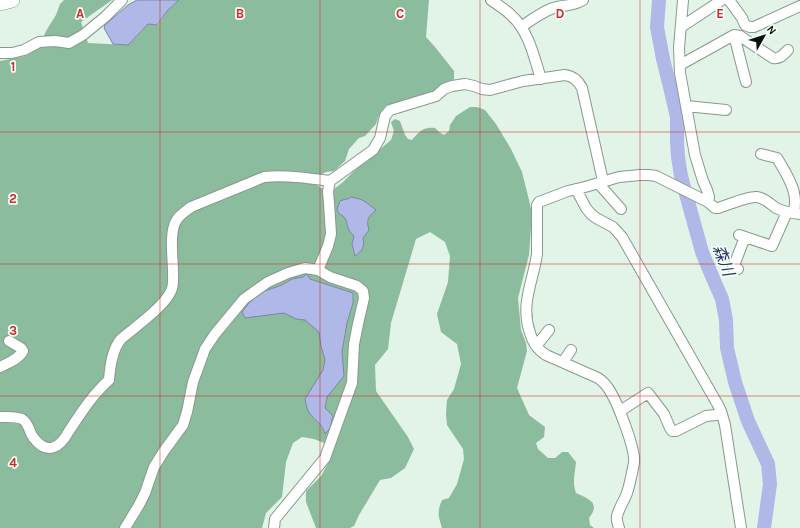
<svg xmlns="http://www.w3.org/2000/svg" width="800" height="528" font-family="Karla,'Noto Sans JP',sans-serif">
	<style>
		.forest { fill: #8cbc9e }
		.water { fill: #b0b8e7; stroke: #7e86a5 }
		.lines { fill: none; stroke-linecap: round; stroke-linejoin: round }
		.river { stroke: #b0b8e7; stroke-width: 14 }
		.minor-casing { stroke: #88998d; stroke-width: 12 }
		.highway-casing { stroke: #88998d; stroke-width: 16 }
		.minor { stroke: #fff; stroke-width: 10 }
		.highway { stroke: #fff; stroke-width: 15 }
		.grid { fill: none; stroke: #d62828; stroke-width: 1; stroke-opacity: 0.55 }
		.labels { text-anchor: middle; stroke-width: 3.5; stroke-linejoin: round; paint-order: stroke }
		.water-label { font-size: 16px; font-style: italic; fill: #2d3169; stroke: #f4fff7 }
		.grid-label { font-size: 13px; text-anchor: middle; font-weight: bold; fill: #d62828; stroke: #f4fff7; stroke-width: 3.5; stroke-linejoin: round; paint-order: stroke }
	</style>
	<rect width="100%" height="100%" fill="#e1f4e7"/>
	<path class="forest" d="M64,0H112L81,22L88,43L128,45L148,24L158,25L167,11L179,0H429L426,37L435,47L454,71V79C443,91 403,106 386,105L379,115L376,124L365,136L359,138L349,149L345,161L334,171L326,172L314,178L313,182L321,188L333,190L343,182L353,172L391,140L394,131L391,122L395,119L400,121L405,135L408,139L412,140C420,131 423,127 435,128L439,132L444,135L449,131L450,125L456,116L470,107H477L485,110L496,124L511,149L522,172L529,200L532,214L529,255L518,298L521,330L526,343L527,351L517,388L529,415L545,427L544,437L536,443L538,449L548,458H555L562,452H568L576,462C575,474 572,482 576,493C589,499 601,503 589,518L590,525L594,528H442C438,515 437,512 442,500L449,498L457,484L464,459L463,449L447,425L446,414L447,400L454,389L461,364L457,344L441,332L437,314L448,282L450,256L445,242L430,232L416,239L391,323L388,349L375,365L376,391L408,437L414,449L405,468L391,478L380,480L359,515L354,526L350,528H316L306,502V491L321,476L331,458L333,449L324,443L314,439L302,437L293,443L286,462L282,497L266,513L262,528H0V61L25,56L39,48L46,31L56,15L60,4Z"/>
	<path class="water" d="M137,0H179L167,11L157,25L148,24L128,45L113,44L104,28L105,25L128,5Z
		M351,197C366,200 365,202 376,210C368,217 366,219 369,230L363,238C365,247 362,251 355,256L352,244L354,236C352,234 349,231 348,228C346,221 346,216 339,214L337,209L340,201C344,199 348,200 351,197Z
		M307,274L310,279L353,293V303L347,323L342,352L344,376L327,397L325,408L333,416L330,428L325,434C322,423 317,423 310,414C307,410 306,404 305,399L323,370L325,360L321,346L319,332L305,320L296,319L284,313L245,318L242,312L249,303L262,292L282,285L292,279L303,277Z"/>
	<g class="lines">
		<path class="river" d="M659,0L657,27L663,59L670,87L677,117V142L678,157L681,176L702,252L709,269L722,299L726,320L727,348L735,382L748,421L768,464L770,484L764,528"/>
		<defs>
			<path id="minor" d="M491,0C498,5 505,9 511,15C529,31 534,57 541,79
				M683,0L679,48L680,73L695,155L703,181L707,190L709,197L708,202
				M729,0L742,18L745,25L750,27H754L800,6
				M521,27C531,20 542,12 553,8C563,5 574,6 583,0
				M681,27L722,0
				M734,35L746,82
				M0,53H12L24,50L39,42L55,41L69,43L83,35L105,17L122,0
				M680,65L734,35L740,36L773,58C780,59 783,55 788,50
				M686,106L726,110
				M761,154L777,158C783,168 792,182 794,193C796,200 795,206 794,213
				M598,183L621,209
				M576,189L586,208L591,214L596,218L613,227L622,237L718,405L721,411L725,425L741,528
				M739,235L772,246L787,212
				M738,269L733,268L745,237
				M318,270L328,246L331,234L329,203L328,191L330,181L373,150L380,138L385,116L390,110L436,96L444,89L452,86L465,84L474,86L482,89L490,90L523,81L565,75C573,76 578,80 582,88L603,181
				M536,346L549,330
				M563,362L571,350
				M0,367C8,363 19,359 23,351L21,348L9,341
				M620,411L648,393L664,414L670,428L672,431H676L706,416L716,415L721,411
				M0,417C6,417 16,416 22,419C29,423 29,432 33,437C47,456 60,448 69,431C81,413 93,394 109,380C110,366 112,350 121,339C135,327 164,307 171,291C174,285 173,278 173,272C173,258 169,233 176,221C179,215 186,211 191,207L264,177C286,175 308,178 330,181
				M125,528L139,505L145,493L154,467L164,451L183,425L187,412L193,382L205,349L215,334L244,299L268,282L288,273L305,268L318,270L330,277L357,286L363,291L364,298L358,324L354,344L352,383L325,458L275,519L274,528
				M619,528C618,524 616,520 617,516C619,508 624,501 627,493C630,484 632,473 634,463C636,450 618,404 610,391C607,386 603,381 598,378L546,355C537,349 533,343 530,333C520,304 533,282 537,254C537,249 537,244 537,239C537,228 537,216 537,205L539,202L568,191L585,187L619,177L640,175H649L656,176L708,202L715,208H718C728,205 748,196 757,197C765,198 770,204 776,208C784,212 791,213 800,214"/>
			<path id="highway" d="M0,3L12,0"/>
		</defs>
		<use href="#minor" class="minor-casing"/>
		<use href="#highway" class="highway-casing"/>
		<use href="#minor" class="minor"/>
		<use href="#highway" class="highway"/>
	</g>
	<path class="grid" d="M160,0V528M320,0V528M480,0V528M640,0V528M0,132H800M0,264H800M0,396H800"/>
	<g class="labels">
		<g class="water-label">
			<text transform="translate(724 260) rotate(69)" y="6">森川</text>
		</g>
	</g>
	<g class="grid-label">
		<text x="80" y="18">A</text>
		<text x="240" y="18">B</text>
		<text x="400" y="18">C</text>
		<text x="560" y="18">D</text>
		<text x="720" y="18">E</text>
		<text x="13" y="71">1</text>
		<text x="13" y="203">2</text>
		<text x="13" y="335">3</text>
		<text x="13" y="467">4</text>
	</g>
	<g transform="translate(764 36) rotate(51)" stroke="#f4fff7" stroke-width="3" paint-order="stroke">
	<path d="M0-3L7 15L0 10L-7 15Z" fill="#0a100c"/>
	<text y="-6" font-size="11" font-weight="bold" text-anchor="middle" fill="#0a100c">N</text>
	</g>
</svg>
